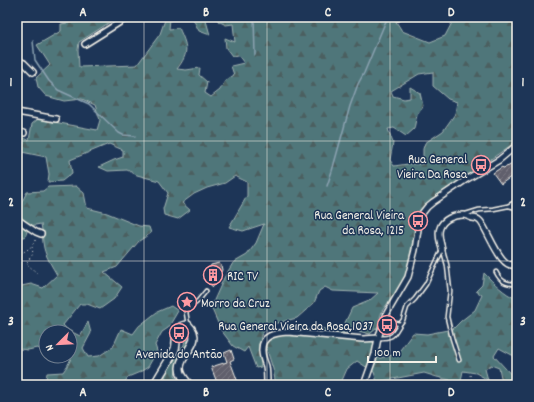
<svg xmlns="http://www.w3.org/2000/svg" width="534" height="402" font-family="Dekko,sans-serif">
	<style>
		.forest { fill: url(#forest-firs); stroke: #a2b4b1; fill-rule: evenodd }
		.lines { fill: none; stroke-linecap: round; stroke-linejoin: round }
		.stream { stroke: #8ba2b1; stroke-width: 1.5 }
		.building { fill: url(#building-hatch); stroke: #f4f1e8 }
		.lane-casing { stroke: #f4f1e8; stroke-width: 5.5 }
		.street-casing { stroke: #f4f1e8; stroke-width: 8 }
		.secondary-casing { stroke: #f4f1e8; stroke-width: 10 }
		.path { stroke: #f4f1e8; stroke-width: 1; stroke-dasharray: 1 3; stroke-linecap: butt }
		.lane { stroke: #1d3557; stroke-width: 2.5 }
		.street { stroke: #1d3557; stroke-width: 5 }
		.secondary { stroke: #1d3557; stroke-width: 7 }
		.grid { fill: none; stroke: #f4f1e8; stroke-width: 1; stroke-opacity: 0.55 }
		.labels { text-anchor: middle; stroke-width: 3; stroke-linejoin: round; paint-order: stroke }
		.poi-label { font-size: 13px; fill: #f4f1e8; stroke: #1d3557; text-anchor: end }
		.neatline { fill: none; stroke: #f4f1e8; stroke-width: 1.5 }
		.grid-label { font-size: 13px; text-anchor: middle; font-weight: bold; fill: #f4f1e8 }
	</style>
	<defs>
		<pattern id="forest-firs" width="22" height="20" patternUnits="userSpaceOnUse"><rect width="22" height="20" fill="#4f767a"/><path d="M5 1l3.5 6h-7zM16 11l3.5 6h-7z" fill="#4c5f60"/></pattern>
		<pattern id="building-hatch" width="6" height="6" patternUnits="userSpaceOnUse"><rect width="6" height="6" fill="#615e6c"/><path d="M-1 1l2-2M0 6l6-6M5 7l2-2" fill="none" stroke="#787681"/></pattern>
	</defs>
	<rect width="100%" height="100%" fill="#1d3557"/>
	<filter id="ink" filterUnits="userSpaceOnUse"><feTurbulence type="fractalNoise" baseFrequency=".025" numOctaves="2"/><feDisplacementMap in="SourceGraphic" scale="8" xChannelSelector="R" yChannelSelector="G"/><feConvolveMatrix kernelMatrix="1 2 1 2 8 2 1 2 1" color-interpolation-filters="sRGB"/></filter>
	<g filter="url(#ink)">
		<path class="forest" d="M97,17H113L110,22L79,42L78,50L79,67L137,65L160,34L166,17H173L170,19L169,29L179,28C187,46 190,52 177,69L186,70L200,68L199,75L207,82L205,93L211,97L220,90L225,81L234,75L231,66L244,63L238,55L232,56L226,48L225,38L235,42L233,24L226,25L218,21V17H398L395,20L402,31L430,42L445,36L455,17H517V141L478,168L418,216L406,274L398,289L382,311L377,328L370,334L343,327L352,308L369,301L378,293L333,291L325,287L319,291L314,303L297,318L269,325L261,335L260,350L261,367L256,368L248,347L244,352L233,346L221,330L211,307L224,278L233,263L247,255L256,243L264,224L243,231L229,227L247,196V182L235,176L225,183L207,188L194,194L182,203L190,210L178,219L164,215L163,209L168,193L159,181L137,175L127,170L108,171L99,167L114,160L123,157V150L109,144L70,160L72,173L62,181L48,182L49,174L46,157L17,151V136L29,140L32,124L38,119L97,130L100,120L95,105L82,99L64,101L46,96L38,87L36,78L50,65L37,45L61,31V24L92,19ZM433,72V86L448,99L457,102L455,114L443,131L425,143L423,149V164H408L394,166L390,160L393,143L388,129L394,128L406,136L414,129L417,114L423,106L420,93L410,87V98L404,99L393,96L391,91L419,74Z
			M192,17H205L210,35L199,31Z
			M76,186L84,193L87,208L107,213L139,226L149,227L151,233L139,241L117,267L104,272L122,287L114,299L100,309L87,304H80L63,325L68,330L80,336L88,322L91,333L83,348L88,357L99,356L113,347L121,329L133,334L139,326L157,312L171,306L178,311L168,328L162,332L155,345L157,351L148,367L140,372L128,377L123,385H45L47,373L63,372C70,362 72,359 72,346L70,345V332H46V351L37,348L28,350L20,349L17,351V287L31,284L43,288L57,275C52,266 46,257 44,248C42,240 43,232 41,224L29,226L25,237L17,236V211L27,192L43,191L48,187Z
			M484,273C494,283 504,294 517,299V356L512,355L499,348L494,356L516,380L502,382L499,368L491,365L485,369L488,380L476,373L463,371L460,385H449L450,380L437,377L424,373L377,382L374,372L357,361L347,369L340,385H276L273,369L265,344L274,335L289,334L319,328L342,332L373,340L380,358L397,354L413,333L427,334L453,329L461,321L475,310L482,295L476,291L482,285Z
			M186,332L188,342L186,351L177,364L175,375L183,385H166L165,374L175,356L184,345Z"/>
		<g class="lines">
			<path class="stream" d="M254,17L255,55
				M33,41L35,60L49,81L58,90L89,104L119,133L123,135L135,136
				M327,186L332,171L350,106L358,84L364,73L385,23L389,17"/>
		</g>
		<path class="building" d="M512,164L517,172V180L515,178L514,179L512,176L501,184L493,173L502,167L503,168L509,166Z
			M219,263L221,265L222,270L213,287L204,279L211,265Z
			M231,350L234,359L230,361L239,385H218L211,367L227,362L224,353Z"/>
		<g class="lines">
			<defs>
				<path id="lane" d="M398,19L402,17
					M509,206L517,208
					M466,214L479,210L493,209L508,206L517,201
					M443,250L447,265L450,291L447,317L452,338L459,360
					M496,272C501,282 506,284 517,284
					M384,321L400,324L403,320L407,307L415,299L426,284L442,250
					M188,325L186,312L188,309L198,301L206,291
					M378,338C393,338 393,336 400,324"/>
				<path id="street" d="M57,17C66,20 75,19 85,17
					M85,44L128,17
					M17,60L24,63L33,72
					M17,112L56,119
					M17,131L24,133
					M17,219L36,232L41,234
					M442,249C441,243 437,235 440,228C443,219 454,215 463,215C466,215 469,217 472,218C475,218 478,219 480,221C488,229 502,275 517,263
					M267,385C267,379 267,372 266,366C264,361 262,356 262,351C261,335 275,333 288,332L363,339L378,338
					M364,385L375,354L378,338L387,313L408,277L415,250L420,216L427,207L433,202L467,179L499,160L517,145"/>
				<path id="secondary" d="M153,385L156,382C162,371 170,360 175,349C177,343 175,336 178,330C180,326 183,325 188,325C205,342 180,353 180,368C180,375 185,380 189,385"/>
			</defs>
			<use href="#lane" class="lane-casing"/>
			<use href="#street" class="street-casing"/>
			<use href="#secondary" class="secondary-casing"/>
			<path class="path" d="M32,247L33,254L27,262V264L37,273
				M17,256L30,248L37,238
				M470,375L473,385"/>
			<use href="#lane" class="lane"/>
			<use href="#street" class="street"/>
			<use href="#secondary" class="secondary"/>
		</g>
	</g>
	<path class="grid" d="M144,17V385M267,17V385M390,17V385M17,141H517M17,261H517"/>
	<defs>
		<symbol id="bus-ring" viewBox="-11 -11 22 22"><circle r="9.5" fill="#1d3557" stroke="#ff9aa2" stroke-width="1.5"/><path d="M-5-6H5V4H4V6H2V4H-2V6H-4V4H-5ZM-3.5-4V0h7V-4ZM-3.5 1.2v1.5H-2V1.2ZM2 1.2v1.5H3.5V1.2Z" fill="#ff9aa2"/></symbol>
		<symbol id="building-ring" viewBox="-11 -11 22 22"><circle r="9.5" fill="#1d3557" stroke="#ff9aa2" stroke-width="1.5"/><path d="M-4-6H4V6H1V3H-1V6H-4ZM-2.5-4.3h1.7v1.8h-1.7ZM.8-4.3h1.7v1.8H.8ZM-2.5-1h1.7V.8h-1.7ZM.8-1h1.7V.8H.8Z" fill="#ff9aa2"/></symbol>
		<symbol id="sight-ring" viewBox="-11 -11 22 22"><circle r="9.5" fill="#1d3557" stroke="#ff9aa2" stroke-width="1.5"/><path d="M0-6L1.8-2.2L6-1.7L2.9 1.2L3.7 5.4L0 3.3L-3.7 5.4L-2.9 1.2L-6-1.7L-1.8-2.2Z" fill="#ff9aa2"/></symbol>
	</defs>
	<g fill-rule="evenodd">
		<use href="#bus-ring" x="470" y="154" width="22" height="22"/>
		<use href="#bus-ring" x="407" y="210" width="22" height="22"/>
		<use href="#building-ring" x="202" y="264" width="22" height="22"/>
		<use href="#sight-ring" x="176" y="291" width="22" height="22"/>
		<use href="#bus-ring" x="376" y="314" width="22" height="22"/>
		<use href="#bus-ring" x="168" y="322" width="22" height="22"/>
	</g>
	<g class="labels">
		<g class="poi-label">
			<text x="467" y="163">Rua General<tspan x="467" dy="15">Vieira Da Rosa</tspan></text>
			<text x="404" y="219">Rua General Vieira<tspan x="404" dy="15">da Rosa, 1215</tspan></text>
			<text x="227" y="280" text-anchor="start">RIC TV</text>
			<text x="201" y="307" text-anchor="start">Morro da Cruz</text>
			<text x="373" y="330">Rua General Vieira da Rosa,1037</text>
			<text x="179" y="358" text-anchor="middle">Avenida do Antão</text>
		</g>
	</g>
	<rect width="534" height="402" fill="none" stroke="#1d3557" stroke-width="44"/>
	<g transform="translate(58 344) rotate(246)"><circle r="19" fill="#1d3557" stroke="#738091"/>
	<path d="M0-3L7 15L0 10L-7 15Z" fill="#ff9aa2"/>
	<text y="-6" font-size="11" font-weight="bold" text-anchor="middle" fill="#f4f1e8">N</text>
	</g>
	<path d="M368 356v6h68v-6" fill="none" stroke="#f4f1e8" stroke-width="2"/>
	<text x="374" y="356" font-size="12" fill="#f4f1e8" stroke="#1d3557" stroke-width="3" paint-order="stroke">100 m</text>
	<rect x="22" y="22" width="490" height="358" class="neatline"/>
	<g class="grid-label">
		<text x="83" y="16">A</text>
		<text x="206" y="16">B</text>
		<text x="328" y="16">C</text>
		<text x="451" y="16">D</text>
		<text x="11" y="86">1</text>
		<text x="523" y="86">1</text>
		<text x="11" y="206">2</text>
		<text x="523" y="206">2</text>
		<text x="11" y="325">3</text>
		<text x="523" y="325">3</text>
		<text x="83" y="396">A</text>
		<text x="206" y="396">B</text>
		<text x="328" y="396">C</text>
		<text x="451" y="396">D</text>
	</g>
</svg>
